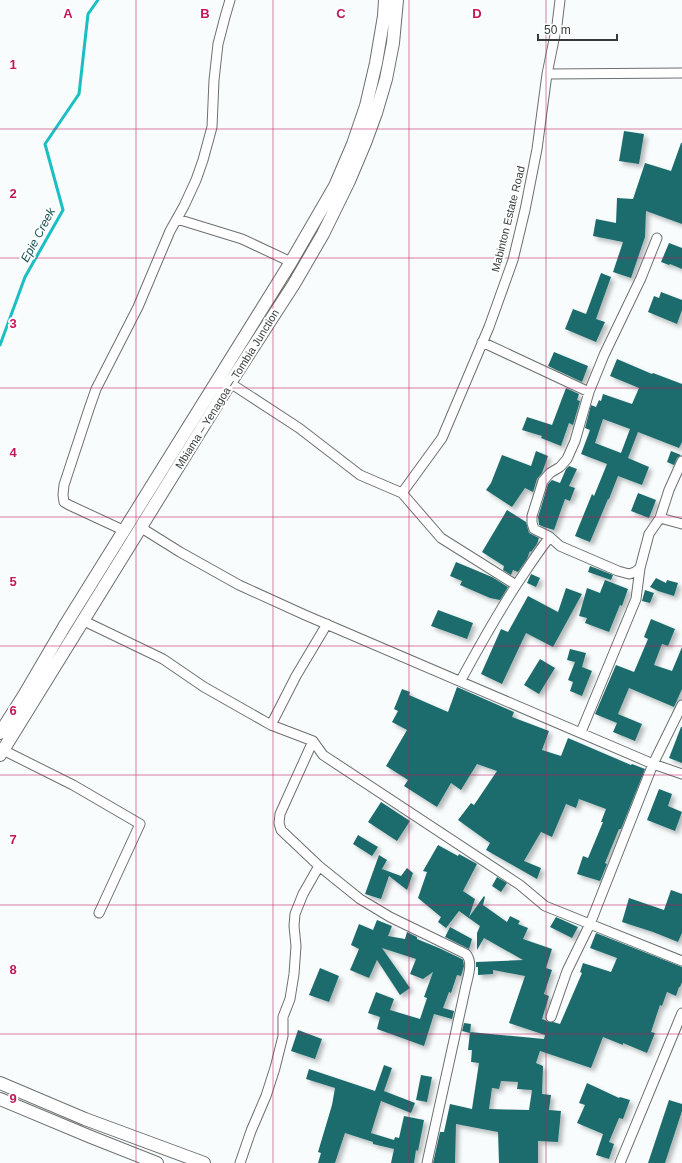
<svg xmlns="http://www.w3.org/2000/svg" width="682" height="1163" font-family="Arial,sans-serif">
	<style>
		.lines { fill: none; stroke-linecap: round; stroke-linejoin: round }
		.stream { stroke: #19bfc2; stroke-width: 3 }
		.building { fill: #1e6c6d; fill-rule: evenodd; filter: url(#shadow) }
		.street-casing { stroke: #6c7070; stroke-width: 11 }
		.secondary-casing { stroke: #6c7070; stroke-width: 14 }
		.street { stroke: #fff; stroke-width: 9 }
		.secondary { stroke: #fff; stroke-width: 12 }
		.grid { fill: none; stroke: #c2185b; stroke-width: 1; stroke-opacity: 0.55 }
		.labels { text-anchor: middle; stroke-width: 4; stroke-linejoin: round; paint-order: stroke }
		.street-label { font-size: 11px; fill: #383a3a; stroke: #fff }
		.water-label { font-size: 12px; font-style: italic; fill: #0e4e4f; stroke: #fff }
		.grid-label { font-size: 13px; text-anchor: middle; font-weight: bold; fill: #c2185b; stroke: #fff; stroke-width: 4; stroke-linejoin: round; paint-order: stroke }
	</style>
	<defs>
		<filter id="shadow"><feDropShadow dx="3.5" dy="3.5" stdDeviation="2" flood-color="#0004"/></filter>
	</defs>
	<rect width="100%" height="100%" fill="#f8fcfc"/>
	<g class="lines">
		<path class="stream" d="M0,345L25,277L63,210L45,144L79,94L88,14L98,0"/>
	</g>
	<path class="building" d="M624,131L644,134L639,164L619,161Z
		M681,143H682V224L646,211L645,237L631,278L613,272L623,242L593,236L596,219L616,223L617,198L633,199L645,163L671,171Z
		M669,243L682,248V269L670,264L669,265L661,262Z
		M601,273L611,277L596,319L605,322L596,342L565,329L573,309L586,314Z
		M661,292L682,300V310L677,324L648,312L654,296L659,298Z
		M554,352L588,366L582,382L548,366Z
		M617,359L652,374L653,373L682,384V442L679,448L638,432L628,458L649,467L642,485L618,476L609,499H608L590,542L575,536L592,494L594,496L607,464L581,454L590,430L585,428L591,405L596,407L599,400L601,401L603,394L632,404L639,388L610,376ZM603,419L630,429L621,453L595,443Z
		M566,388L579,394L577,400L580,401L573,425L569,423L561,446L541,438L542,436L522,430L527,417L552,425Z
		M536,451L548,456L542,473L537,479L533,492L525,488L512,507L486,490L491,483L502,455L531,466Z
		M671,451L681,455L677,458L674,465L667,462Z
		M569,466L577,469L569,486L575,488L570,501L565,499L554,530L544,527L539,525L538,517L548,484L552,480L560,483L566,469Z
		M638,493L656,500L649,518L631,511Z
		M507,510L526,522L529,533L539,538L537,544L531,552L530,551L527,559L518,572L513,570L511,575L503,570L504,566L482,552Z
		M456,562L492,577L508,587L500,600L490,598L460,585L462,581L450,576Z
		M590,566L613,575L611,580L588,572Z
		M531,574L540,578L536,587L527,583Z
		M656,578L666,583L667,580L678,583L674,596L658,591L650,587Z
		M605,580L628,589L622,606L620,605L609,632L585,623L587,618L579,616L587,588L600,593Z
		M566,588L582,594L553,647L526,633L502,684L481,674L501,629L508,632L528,596L558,612Z
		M645,590L654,593L650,603L642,601Z
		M438,610L473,623L467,639L431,626Z
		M651,619L675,629L668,646L662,644L654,665L672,671L682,647V689L674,707L629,688L618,714L642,724L635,741L613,732L617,723L595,714L616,665L634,672L648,639L644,637Z
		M570,649L586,653L582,667L592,671L582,696L570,691L573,682L568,680L575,662L567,660Z
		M540,659L555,668L539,694L524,685Z
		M457,687L514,712L512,717L549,731L542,750L561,756L568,738L631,765L632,764L645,769L621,829H619L605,863L607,864L600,881L577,874L583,856L588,858L603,822H601L606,809L579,799L576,808L566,804L552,837L541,832L524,861L541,868L537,879L486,850L490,843L458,820L471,803L474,805L497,771L477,764L461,790L451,783L437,807L404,786L408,780L386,766L407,730L392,722L398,711L394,709L402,689L410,692L409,695L448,712Z
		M681,727H682V763L669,758Z
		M659,789L672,794L668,806L682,812L675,831L647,820Z
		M381,802L410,821L397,841L368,822Z
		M358,835L378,847L372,856L353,844Z
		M438,845L458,856L459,854L477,864L463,891L475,899L469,917L484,896L485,897L483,905L507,922L510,916L520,921L518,924L528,928L523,939L552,949L546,968L552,970L544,994L549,996L542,1019L549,1022H553L560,1024L582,973L580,972L583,963L611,972L617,958L590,948L596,933L682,967V982L680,987H679L676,996L667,992L662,1006L660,1005L651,1032L655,1033L647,1053L623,1043V1045L603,1037L591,1068L540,1051L536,1063L543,1066L542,1094L551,1095L549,1110L561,1111L558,1142L538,1141V1163H499L498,1132L456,1124L455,1163H433L440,1132H444L450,1104L472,1109L479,1063L471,1062L472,1050H468L470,1032L544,1039L545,1035L509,1023L525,976L493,970V974L478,975V967H476V962L523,960L484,938L477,950V933L480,926L459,911L446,928L438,922L441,917L418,898L427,872L423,871ZM501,1081L518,1082L517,1089L532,1090L529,1110L489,1109L492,1088L499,1089Z
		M379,855L387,860L382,869L401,876L407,868L413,873L407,890L389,876L381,899L365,894Z
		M497,877L507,883L501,892L492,886Z
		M671,890L682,894V933L678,942L653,932L622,922L629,898L664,910Z
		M556,917L578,927L572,938L550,927Z
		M377,920L392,926L388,936L405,939L407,932L417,937V939L439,948L462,959L463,960L464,966L461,976L457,975L451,993L449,992L443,1008L454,1011L452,1019L434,1014L424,1046L377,1029L380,1017L368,1013L376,992L394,999L390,1010L420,1019L427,998L424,997L433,972L423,979L410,974L416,959L382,948L410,988L400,995L377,960L369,978L350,970L359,949L351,945L359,924L373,930Z
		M450,927L472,939L469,949L445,937Z
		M320,968L339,976L329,1002L309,995Z
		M464,1023L471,1024L470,1033L462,1031Z
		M298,1030L322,1039L315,1059L291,1051Z
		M384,1065L392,1068L384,1091L415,1103L411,1113L381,1101L371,1133L394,1140L395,1137L399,1138L404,1116L424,1120L418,1151L416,1150L414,1163H391L394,1149L373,1144V1142L345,1133L335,1163H318L321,1153L318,1152L332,1105L335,1088L306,1079L309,1069L375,1091Z
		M421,1075L432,1077L427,1102L416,1100Z
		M587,1083L619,1098L620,1097L630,1100L623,1119L619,1118L609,1142L614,1144L609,1159L596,1155L603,1134L577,1123L585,1105L579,1103Z
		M669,1100L682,1104V1111L665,1163H648Z"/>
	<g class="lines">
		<defs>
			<path id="street" d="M547,74L682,73
				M177,219L242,239L291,262
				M482,342L589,392
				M230,383L299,428L360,475L402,493L441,538L516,585
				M402,493L442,438L489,327L513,260L525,210L537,149L547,74L557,25L560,0
				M660,518L682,524
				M140,527L180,552L239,585L305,615L653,764L682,774
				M125,531L69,505L64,502L63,495L64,485L89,409L96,389L138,307L170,231L184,206L196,180L203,160L212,127L214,80L218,44L225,17L230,0
				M550,537L534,529L532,523V516L543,481L550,473L560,467L567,459L575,441L589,392L604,355L641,278L657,238
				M84,621L163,659L204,687L271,725L313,741L323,755L520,885L545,906L682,961
				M461,680C481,643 501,607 525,572C533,560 541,548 550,537L560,546L618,571L629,574L635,572L640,568L649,534L660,518L669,490L682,461
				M271,725L296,676L327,624
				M581,732L636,599L640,568
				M313,741L280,814L279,823L281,830L319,866L360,899L390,917L466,954C474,963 467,979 465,990L427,1163
				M3,750L73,785L140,824L99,913
				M551,1017L567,971L590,924L653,764L682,705
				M240,1163L251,1131L266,1096L275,1068L283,1036V1017L290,999L294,974L296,946L294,926L295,914L303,894L319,866
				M620,1163L682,1013"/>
			<path id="secondary" d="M0,733L23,697L64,627L291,262L335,186L353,144L366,106L376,63L384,16L385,0
				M0,755L230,383L294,284L323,234L349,181L365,143L376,113L386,79L393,43L397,0
				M0,1083L85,1119L204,1163
				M0,1099L91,1137L157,1163"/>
		</defs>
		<use href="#street" class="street-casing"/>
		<use href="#secondary" class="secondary-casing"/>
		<use href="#street" class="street"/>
		<use href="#secondary" class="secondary"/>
	</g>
	<path class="grid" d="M136,0V1163M273,0V1163M409,0V1163M546,0V1163M0,129H682M0,258H682M0,388H682M0,517H682M0,646H682M0,775H682M0,905H682M0,1034H682"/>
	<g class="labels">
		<g class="street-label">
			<text transform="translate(508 219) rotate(-76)" y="4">Mabinton Estate Road</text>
			<text transform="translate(227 389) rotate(-58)" y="4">Mbiama – Yenagoa – Tombia Junction</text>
		</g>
		<g class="water-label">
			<text transform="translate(38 235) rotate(-62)" y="4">Epie Creek</text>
		</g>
	</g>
	<g class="grid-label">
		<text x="68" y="18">A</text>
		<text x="205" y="18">B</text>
		<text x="341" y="18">C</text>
		<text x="477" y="18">D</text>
		<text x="13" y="69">1</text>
		<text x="13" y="198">2</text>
		<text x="13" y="328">3</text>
		<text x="13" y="457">4</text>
		<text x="13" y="586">5</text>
		<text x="13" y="715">6</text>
		<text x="13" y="844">7</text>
		<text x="13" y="974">8</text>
		<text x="13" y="1103">9</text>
	</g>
	<path d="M538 34v6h79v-6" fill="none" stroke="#383a3a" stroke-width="2"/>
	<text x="544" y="34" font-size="12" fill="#383a3a" stroke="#ffffff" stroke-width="3" paint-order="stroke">50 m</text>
</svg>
